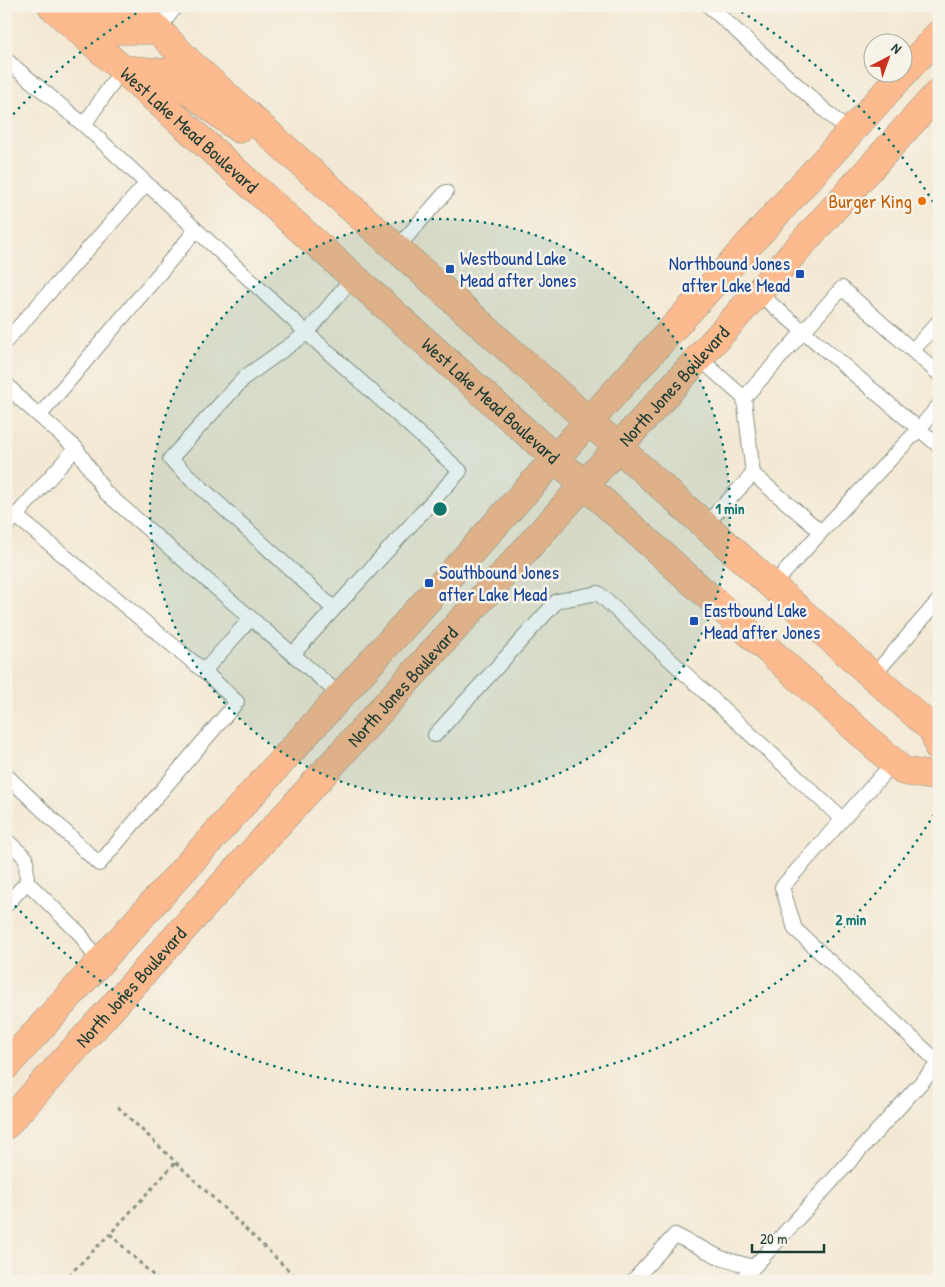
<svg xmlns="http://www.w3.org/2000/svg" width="945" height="1287" font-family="'Patrick Hand',sans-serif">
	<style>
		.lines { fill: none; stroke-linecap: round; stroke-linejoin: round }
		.service-casing { stroke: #899284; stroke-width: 16 }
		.primary-casing { stroke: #899284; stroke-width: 29 }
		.path { stroke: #899284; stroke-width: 3; stroke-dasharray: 4 4; stroke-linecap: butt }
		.service { stroke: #fff; stroke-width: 14 }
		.primary { stroke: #fcba8e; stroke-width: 28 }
		.ring { fill: none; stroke: #0f766e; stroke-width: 2.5; stroke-dasharray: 2.5 5 }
		.food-dot { fill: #e8710a; stroke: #f7f3e8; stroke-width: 2 }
		.transit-dot { fill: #1a4fb4; stroke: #f7f3e8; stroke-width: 2 }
		.labels { text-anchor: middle; stroke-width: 5; stroke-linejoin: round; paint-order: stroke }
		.street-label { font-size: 19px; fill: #1f3d34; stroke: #f7f3e8 }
		.food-label { font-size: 19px; fill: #c56008; stroke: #f7f3e8; text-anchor: end }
		.transit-label { font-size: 19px; fill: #164399; stroke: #f7f3e8; text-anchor: start }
		.centre { fill: #0f766e; stroke: #f7f3e8; stroke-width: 2.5 }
		.ring-label { font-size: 15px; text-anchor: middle; font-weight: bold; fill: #0f766e; stroke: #f7f3e8; stroke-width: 5; stroke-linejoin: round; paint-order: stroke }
	</style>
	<rect width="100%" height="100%" fill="#f7f3e8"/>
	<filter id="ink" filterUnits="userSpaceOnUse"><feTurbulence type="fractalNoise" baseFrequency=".02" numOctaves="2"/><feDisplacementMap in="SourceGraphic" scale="10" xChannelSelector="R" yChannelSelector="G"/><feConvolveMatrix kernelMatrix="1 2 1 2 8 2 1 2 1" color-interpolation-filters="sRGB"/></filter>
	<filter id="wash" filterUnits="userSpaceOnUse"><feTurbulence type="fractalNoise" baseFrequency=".0096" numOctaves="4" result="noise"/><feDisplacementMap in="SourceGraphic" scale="20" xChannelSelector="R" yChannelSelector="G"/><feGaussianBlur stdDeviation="1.12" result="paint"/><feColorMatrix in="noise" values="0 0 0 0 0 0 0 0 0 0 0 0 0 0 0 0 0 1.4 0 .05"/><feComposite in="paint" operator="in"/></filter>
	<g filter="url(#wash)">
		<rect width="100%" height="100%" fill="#f3e8d3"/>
	</g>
	<g filter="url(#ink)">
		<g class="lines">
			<defs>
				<path id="service" d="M709,6L849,132
					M158,30L176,6
					M6,60L84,125L122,69
					M84,125L307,333L353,277
					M396,249L446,192
					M757,292L939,446
					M6,341L146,184
					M913,350L939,321
					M698,357L744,398
					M6,383L20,399L76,448L105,492L341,696
					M40,415L196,230
					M753,474L821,532L919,429L939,405
					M705,525L753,474L744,398L842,288L939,374
					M6,527L76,448
					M772,586L821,532
					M293,654L460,471L307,333L245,377L170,459L334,609
					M204,671L251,618
					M873,676L939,600
					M435,735L557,601L598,593L842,819
					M6,775L99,864L237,702L204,671L16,516
					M6,840L26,858L27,882L80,934L99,963
					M6,905L27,882
					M633,1281L675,1235L721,1258L753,1267
					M741,1281L939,1063L795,929L782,887L893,763"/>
				<g id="primary">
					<path id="s1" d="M52,6L903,771L939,777"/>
					<path d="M84,6L118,30H158"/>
					<path d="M130,6L158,30L190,63L934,731L939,749"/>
					<path d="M122,69L166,73L239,129"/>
					<path d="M6,1066L939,34"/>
					<path id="s2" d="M6,1125L939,92"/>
				</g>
			</defs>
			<use href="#service" class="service-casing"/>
			<use href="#primary" class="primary-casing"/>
			<path class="path" d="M118,1107L300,1281
				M6,1272L16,1281
				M63,1281L110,1234
				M159,1281L110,1234L176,1162"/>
			<use href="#service" class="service"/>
			<use href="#primary" class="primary"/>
		</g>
	</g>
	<circle cx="440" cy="509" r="290" fill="#0f766e" fill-opacity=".12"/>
	<g class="ring">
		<circle cx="440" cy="509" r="290"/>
		<path d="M938 808A581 581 0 0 1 8 898M8 120A581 581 0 0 1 145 8M735 8A581 581 0 0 1 938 210"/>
	</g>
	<circle class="food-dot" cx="922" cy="201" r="5"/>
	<g class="transit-dot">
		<rect x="445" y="264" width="10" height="10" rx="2.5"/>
		<rect x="795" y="269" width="10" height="10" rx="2.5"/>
		<rect x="424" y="578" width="10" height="10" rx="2.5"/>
		<rect x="689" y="616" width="10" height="10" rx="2.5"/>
	</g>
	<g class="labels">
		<g class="street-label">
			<text dy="7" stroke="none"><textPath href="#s1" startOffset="185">West Lake Mead Boulevard</textPath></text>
			<text dy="7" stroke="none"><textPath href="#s2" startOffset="996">North Jones Boulevard</textPath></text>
			<text dy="7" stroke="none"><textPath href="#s1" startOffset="590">West Lake Mead Boulevard</textPath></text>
			<text dy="7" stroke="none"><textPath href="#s2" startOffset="591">North Jones Boulevard</textPath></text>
			<text dy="7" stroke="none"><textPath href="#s2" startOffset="186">North Jones Boulevard</textPath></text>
		</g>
		<g class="food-label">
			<text x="912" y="208">Burger King</text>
		</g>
		<g class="transit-label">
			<text x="460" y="265">Westbound Lake<tspan x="460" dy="22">Mead after Jones</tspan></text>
			<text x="790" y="270" text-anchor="end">Northbound Jones<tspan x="790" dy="22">after Lake Mead</tspan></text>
			<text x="439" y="579">Southbound Jones<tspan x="439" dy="22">after Lake Mead</tspan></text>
			<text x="704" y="617">Eastbound Lake<tspan x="704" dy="22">Mead after Jones</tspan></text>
		</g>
	</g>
	<circle cx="440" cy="509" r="8" class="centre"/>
	<g class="ring-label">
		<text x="730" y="514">1 min</text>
		<text x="851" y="925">2 min</text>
	</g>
	<rect width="945" height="1287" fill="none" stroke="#f7f3e8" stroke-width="25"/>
	<g transform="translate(888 58) rotate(41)"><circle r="24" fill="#f7f3e8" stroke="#a1aaa0"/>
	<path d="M0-4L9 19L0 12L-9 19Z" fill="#c8321e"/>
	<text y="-8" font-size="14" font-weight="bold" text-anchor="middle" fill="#1f3d34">N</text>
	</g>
	<path d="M752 1244v8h72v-8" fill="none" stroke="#1f3d34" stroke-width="2.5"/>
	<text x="760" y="1244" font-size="15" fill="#1f3d34" stroke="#f7f3e8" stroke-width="4" paint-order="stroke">20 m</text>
</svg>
